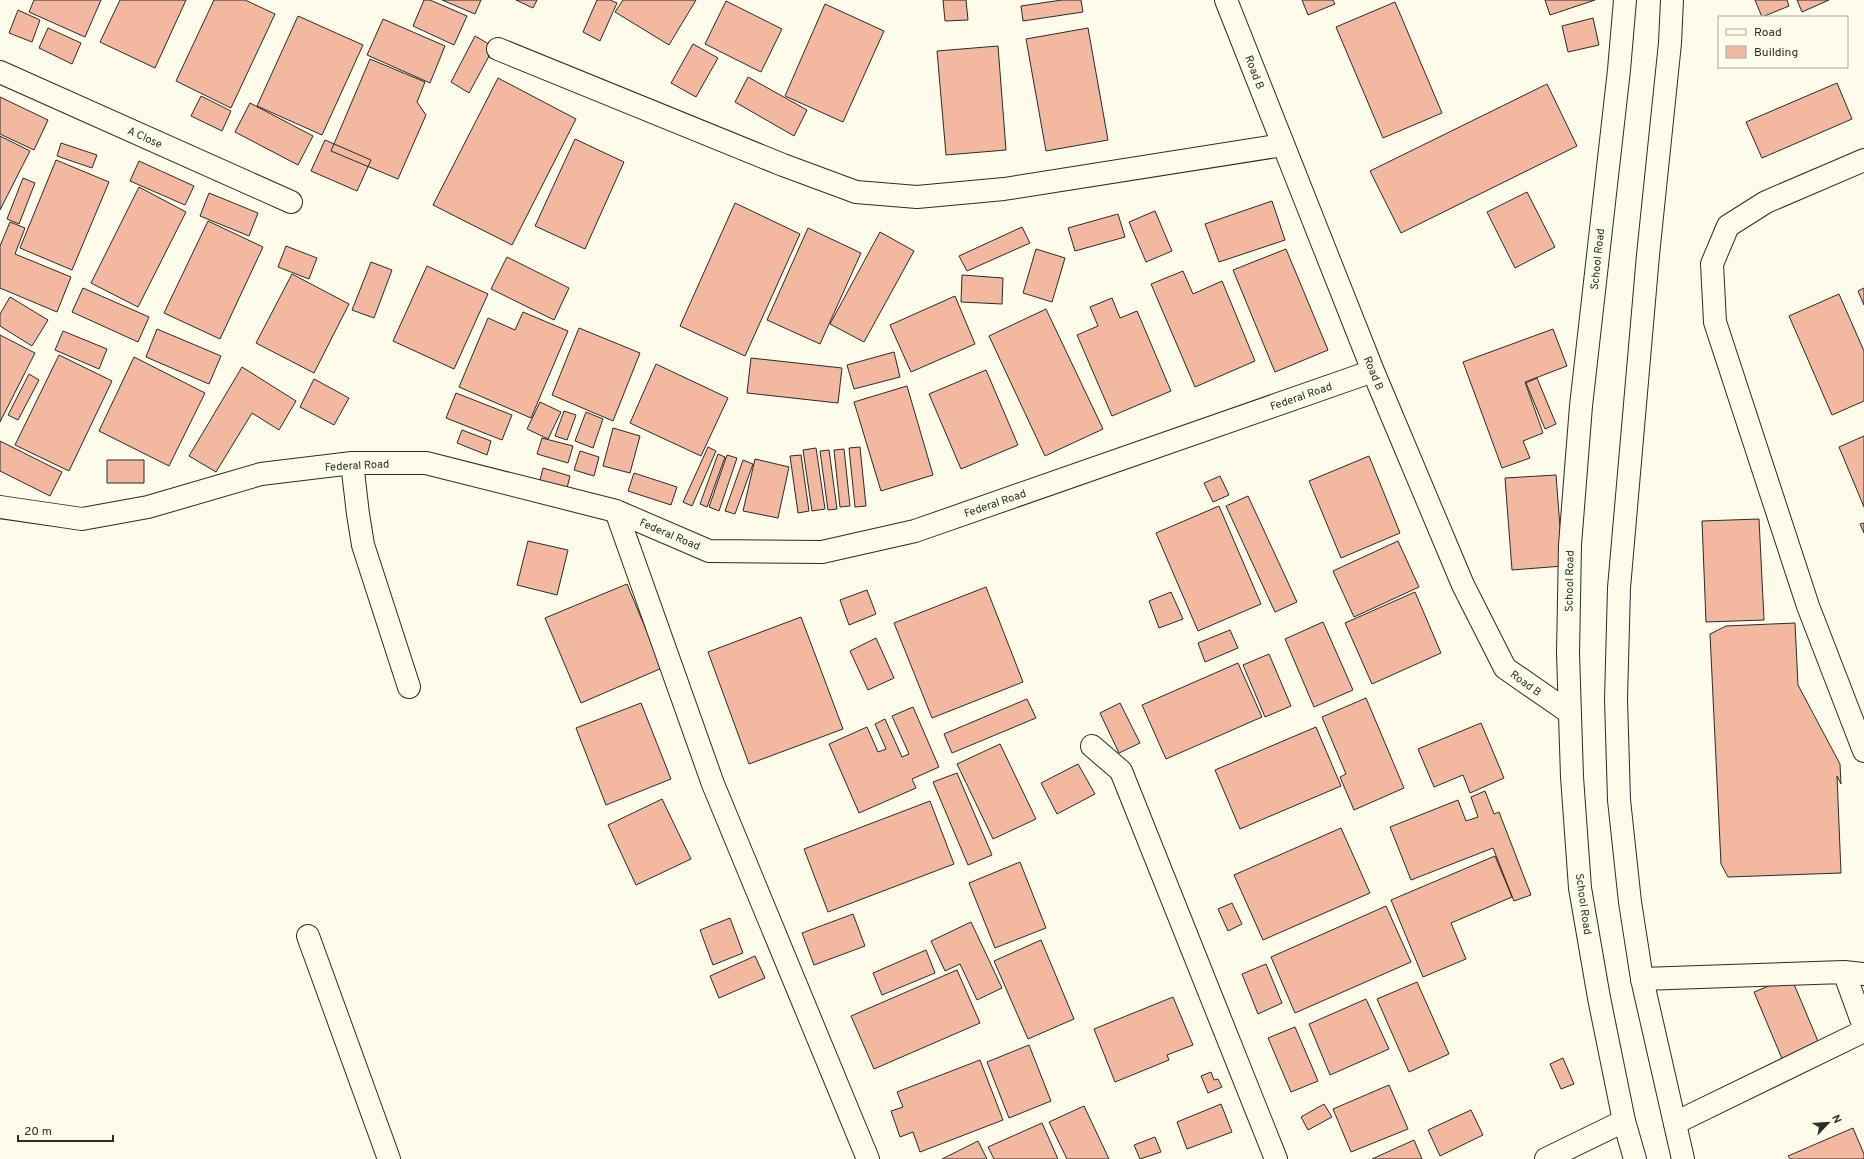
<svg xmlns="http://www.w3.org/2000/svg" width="1864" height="1159" font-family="Overpass,sans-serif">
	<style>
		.building { fill: #f2b8a0; stroke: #2b2b2b }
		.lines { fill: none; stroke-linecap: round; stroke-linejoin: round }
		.street-casing { stroke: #2b2b2b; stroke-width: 24 }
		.primary-casing { stroke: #2b2b2b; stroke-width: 24 }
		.street { stroke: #fdfbea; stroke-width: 22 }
		.primary { stroke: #fdfbea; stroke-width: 22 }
		.labels { text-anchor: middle; stroke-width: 3; stroke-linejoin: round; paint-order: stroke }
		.street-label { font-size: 11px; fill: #2b2b2b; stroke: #fdfbea }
	</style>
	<rect width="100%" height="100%" fill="#fdfbea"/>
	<path class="building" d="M34,0H101L85,37L29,12Z
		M120,0H186L155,68L100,42Z
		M214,0H245L275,14L231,108L176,81Z
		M424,0H430L467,16L454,45L413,26Z
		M442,0H481L475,14Z
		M516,0H537L533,8Z
		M597,0H610L617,3L600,41L583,32Z
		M623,0H696L669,45L615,12Z
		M943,0H966L968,20L945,21Z
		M1062,0H1081L1083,12L1023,21L1021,6Z
		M1302,0H1333L1335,4L1308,15Z
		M1545,0H1595L1550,15Z
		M1755,0H1787L1789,6L1762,17Z
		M1797,0H1829L1802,12Z
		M726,1L782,29L761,72L705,44Z
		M1395,2L1442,113L1383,138L1336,27Z
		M825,4L884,31L843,122L785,96Z
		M18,10L40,20L32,42L9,33Z
		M298,16L363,45L322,135L257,106Z
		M1593,18L1599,45L1568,52L1562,26Z
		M383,19L445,46L430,83L367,55Z
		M48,28L81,43L72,64L39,48Z
		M1088,28L1108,140L1046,151L1026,39Z
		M475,36L494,47L469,93L451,82Z
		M693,44L718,58L696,97L671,83Z
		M998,46L1006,150L946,155L937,51Z
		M370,59L425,82L417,102L426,115L398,179L331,151Z
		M748,77L807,110L794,136L735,102Z
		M498,78L576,119L512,245L433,205Z
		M1837,83L1852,119L1762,158L1746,122Z
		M1547,84L1577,146L1401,233L1370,171Z
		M201,96L231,111L222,131L191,116Z
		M0,97L48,120L34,150L0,134Z
		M250,103L313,136L298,165L235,132Z
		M0,136L30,151L0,210Z
		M575,139L624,162L585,249L535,226Z
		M325,140L371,160L357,191L311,171Z
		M61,143L97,155L92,168L57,156Z
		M56,160L109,182L72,270L20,248Z
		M139,161L194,186L185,205L130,181Z
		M23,178L35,183L19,224L7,219Z
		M139,187L186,212L138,307L91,283Z
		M1527,192L1555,247L1515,268L1487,212Z
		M209,193L258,213L249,236L200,216Z
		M1272,201L1285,240L1219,262L1205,224Z
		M735,203L800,234L745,356L680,326Z
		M1155,211L1172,251L1146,262L1129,222Z
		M1118,214L1125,237L1075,251L1068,228Z
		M208,221L263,247L220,339L164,313Z
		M10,222L25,228L15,254L71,277L57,312L0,288V246Z
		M1022,227L1030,243L967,271L959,256Z
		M808,228L861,253L820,344L767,320Z
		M880,232L914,251L864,342L830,324Z
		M286,246L317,258L309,279L278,267Z
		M1036,249L1065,258L1052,302L1023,293Z
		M1286,249L1328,350L1275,372L1233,270Z
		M507,257L569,288L554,320L491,289Z
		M371,262L392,270L374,318L352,310Z
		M427,266L488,294L454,369L393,341Z
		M1183,271L1193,294L1222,281L1255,361L1195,387L1151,284Z
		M292,274L349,304L314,373L256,343Z
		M962,275L1003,278L1002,304L961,302Z
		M83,288L149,317L138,342L72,312Z
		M1864,288V305L1858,291Z
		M1839,294L1864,351V401L1832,415L1789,316Z
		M955,296L975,344L911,372L890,325Z
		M10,297L48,320L32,346L0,326V314Z
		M1112,298L1120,318L1137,311L1171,391L1112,416L1077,335L1098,326L1090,307Z
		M1046,309L1103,429L1045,456L989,336Z
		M523,312L568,331L531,418L459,387L488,318L515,330Z
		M579,328L640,353L613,421L552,395Z
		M157,329L221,356L209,384L146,357Z
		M1553,329L1567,366L1525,382L1543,433L1523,441L1530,458L1502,468L1463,362Z
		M63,331L107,349L99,369L55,350Z
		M0,335L35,353L0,422Z
		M894,352L900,377L854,389L847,365Z
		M59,355L112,381L69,471L15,445Z
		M134,357L205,393L169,466L99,431Z
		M751,358L842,368L838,403L747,393Z
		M656,364L728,398L701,456L630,423Z
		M242,367L296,401L279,430L252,413L216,472L189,456Z
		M986,370L1018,445L961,469L929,394Z
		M29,374L39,380L18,420L8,415Z
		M1537,378L1556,424L1545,429L1526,383Z
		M314,379L349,398L334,425L300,407Z
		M907,386L933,475L881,491L854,402Z
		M456,393L512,415L502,440L446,418Z
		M540,402L561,412L548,439L527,429Z
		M564,411L576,415L567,440L555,436Z
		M586,412L603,419L593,448L575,441Z
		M613,428L640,436L630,473L603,466Z
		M462,430L491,441L487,455L457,443Z
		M1864,436V507L1839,447Z
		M542,438L573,446L568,463L537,454Z
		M0,441L62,472L50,496L0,471Z
		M708,447L716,451L692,506L683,502Z
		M860,447L866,506L855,507L849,448Z
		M816,448L825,509L812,511L803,450Z
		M844,449L850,506L840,507L834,450Z
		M829,450L837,509L828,510L820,451Z
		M580,451L599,457L594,476L574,470Z
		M718,454L725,457L707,507L700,504Z
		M727,455L737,458L719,511L709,507Z
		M801,455L809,511L798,513L790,456Z
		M1369,456L1400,533L1341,558L1309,481Z
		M755,459L789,467L778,518L743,511Z
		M107,460H144V483H107Z
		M743,460L753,464L735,514L725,511Z
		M543,468L570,476L566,492L539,484Z
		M634,473L677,487L671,505L628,491Z
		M1556,475L1563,566L1512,570L1505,478Z
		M1220,476L1229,495L1213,502L1204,483Z
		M1248,496L1297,602L1275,612L1226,506Z
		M1219,506L1261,604L1198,631L1156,533Z
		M1759,519L1764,620L1706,622L1702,521Z
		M1864,523V533L1860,524Z
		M528,541L568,550L557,595L517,585Z
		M1398,541L1419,587L1354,617L1333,571Z
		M627,584L662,668L581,703L545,618Z
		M986,587L1023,682L932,718L894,623Z
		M867,590L876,614L849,625L840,600Z
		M1171,592L1183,619L1159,628L1149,601Z
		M1415,592L1441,653L1372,684L1345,623Z
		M801,617L843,729L749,764L708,652Z
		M1323,622L1353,690L1314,707L1285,639Z
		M1795,623L1798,685L1840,764L1841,784L1837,776L1841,873L1728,877L1721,864L1710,634L1726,626Z
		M1230,630L1238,648L1205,662L1198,643Z
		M876,638L894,678L868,690L850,651Z
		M1269,654L1291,706L1265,717L1243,665Z
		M1238,663L1262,717L1166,759L1142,705Z
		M1366,698L1404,788L1354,810L1340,777L1346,774L1322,717Z
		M1027,699L1036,718L952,753L944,734Z
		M641,703L671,779L606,805L576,728Z
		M1120,703L1140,743L1119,753L1100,713Z
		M913,707L939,767L912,779L916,788L859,813L829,744L867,727L878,752L886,749L875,724L885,719L902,757L909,754L892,716Z
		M1481,723L1504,778L1470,793L1463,775L1434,787L1418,749Z
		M1316,727L1341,786L1240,829L1215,770Z
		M1000,744L1036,819L993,839L957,764Z
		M1078,764L1095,794L1057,814L1041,783Z
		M957,773L992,855L968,865L933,782Z
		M1485,791L1494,814L1499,812L1531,895L1514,901L1493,848L1411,880L1390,827L1458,800L1466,821L1478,817L1471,797Z
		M662,799L691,859L636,885L608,825Z
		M930,801L954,864L828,912L804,849Z
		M1341,828L1370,893L1263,940L1234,875Z
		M1495,856L1512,897L1451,923L1466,959L1423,977L1391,900Z
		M1020,862L1046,928L995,948L969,883Z
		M1232,903L1242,924L1228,931L1218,909Z
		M1386,906L1411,962L1295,1013L1271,957Z
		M853,914L865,946L814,965L802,933Z
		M730,918L743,953L713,965L700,930Z
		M971,922L1002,988L977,1000L960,964L945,971L931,941Z
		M1041,940L1074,1019L1028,1039L994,961Z
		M926,950L935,973L882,995L873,973Z
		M755,956L765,978L719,998L710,976Z
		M1266,964L1282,1003L1258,1014L1242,974Z
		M957,970L980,1023L874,1069L851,1016Z
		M1791,977L1820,1046L1783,1061L1754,992Z
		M1417,982L1449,1054L1409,1072L1377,999Z
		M1173,997L1193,1045L1167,1055L1169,1060L1115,1082L1094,1029Z
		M1366,999L1389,1049L1330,1075L1309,1024Z
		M1295,1027L1318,1081L1291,1092L1268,1038Z
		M1029,1045L1051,1101L1009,1118L987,1062Z
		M1563,1058L1574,1084L1561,1089L1550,1064Z
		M980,1060L1003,1120L920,1152L913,1132L900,1137L891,1111L903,1107L897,1092Z
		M1211,1072L1214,1080L1218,1079L1222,1087L1208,1093L1201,1076Z
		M1389,1085L1408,1129L1351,1152L1333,1109Z
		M1221,1104L1232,1132L1187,1149L1177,1122Z
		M1324,1104L1332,1117L1308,1130L1301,1117Z
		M1084,1106L1109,1159H1067L1049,1122Z
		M1471,1110L1483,1135L1440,1156L1428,1130Z
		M1042,1123L1058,1159H994L988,1147Z
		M1853,1128L1864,1154V1159H1790L1788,1156Z
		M1155,1137L1161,1152L1140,1159L1134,1145Z
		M1414,1140L1422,1159H1372Z
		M978,1141L987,1159H942Z"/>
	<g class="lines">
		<defs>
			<path id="street" d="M1226,0L1373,371L1463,585L1505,668L1570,713
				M498,49L783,165L856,192L917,197L1004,189L1283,145
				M0,72L291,202
				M1864,160L1766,202L1728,226L1712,264L1715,322L1808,606L1864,751
				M352,463L358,514L363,545L409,687
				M0,507L82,519L148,507L261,474L352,463H426L616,511L709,551L822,552L915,531L1373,371
				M616,511L713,784L868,1159
				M1092,746L1121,771L1276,1159
				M308,936L389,1159
				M1844,972L1864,1027
				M1642,979L1844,972L1864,974
				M1675,1123L1864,1031
				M1546,1159L1624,1121"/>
			<path id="primary" d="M1625,0L1619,70L1581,406L1570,545L1568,653L1572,777L1580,888L1599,998L1624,1121L1635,1159
				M1672,0L1670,43L1648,255L1619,588L1616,699L1619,800L1630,902L1642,979L1683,1159"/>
		</defs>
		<use href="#street" class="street-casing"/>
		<use href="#primary" class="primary-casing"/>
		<use href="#street" class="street"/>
		<use href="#primary" class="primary"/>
	</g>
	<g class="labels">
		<g class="street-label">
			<text transform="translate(1255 72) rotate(69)" y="4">Road B</text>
			<text transform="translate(145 137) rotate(24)" y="4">A Close</text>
			<text transform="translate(1597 259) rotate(-84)" y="4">School Road</text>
			<text transform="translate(1374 373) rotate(68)" y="4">Road B</text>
			<text transform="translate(1301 396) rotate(-19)" y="4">Federal Road</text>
			<text transform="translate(357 465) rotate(-3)" y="4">Federal Road</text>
			<text transform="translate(995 503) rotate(-19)" y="4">Federal Road</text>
			<text transform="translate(670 534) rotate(23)" y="4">Federal Road</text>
			<text transform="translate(1569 581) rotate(-89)" y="4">School Road</text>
			<text transform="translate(1526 683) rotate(36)" y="4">Road B</text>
			<text transform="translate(1584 904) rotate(82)" y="4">School Road</text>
		</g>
	</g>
	<rect x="1718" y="16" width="130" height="52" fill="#fdfbea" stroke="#a9a89e"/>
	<rect x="1726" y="29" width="20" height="6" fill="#fdfbea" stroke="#a9a89e"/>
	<text x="1754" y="36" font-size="12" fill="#2b2b2b">Road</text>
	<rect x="1726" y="46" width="20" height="12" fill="#f2b8a0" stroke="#a9a89e"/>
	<text x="1754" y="56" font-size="12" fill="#2b2b2b">Building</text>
	<g transform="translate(1828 1123) rotate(65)" stroke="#fdfbea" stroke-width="3" paint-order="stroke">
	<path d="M0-3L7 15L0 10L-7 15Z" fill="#2b2b2b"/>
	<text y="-6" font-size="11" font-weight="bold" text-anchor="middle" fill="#2b2b2b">N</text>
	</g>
	<path d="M18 1135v6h95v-6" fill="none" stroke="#2b2b2b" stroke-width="2"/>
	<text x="24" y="1135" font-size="12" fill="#2b2b2b" stroke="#fdfbea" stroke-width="3" paint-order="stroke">20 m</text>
</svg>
